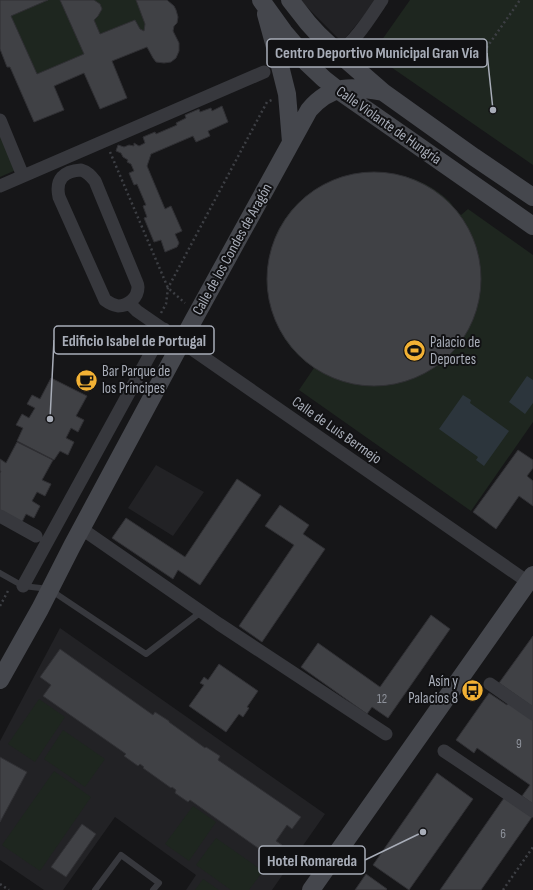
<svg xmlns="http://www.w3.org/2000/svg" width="533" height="890" font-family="'Sofia Sans Condensed',sans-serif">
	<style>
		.built { fill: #222225 }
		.green { fill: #1e261f }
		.water { fill: #2c353c }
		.building { fill: #404145; stroke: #303034 }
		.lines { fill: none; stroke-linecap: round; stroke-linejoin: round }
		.path { stroke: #3d3f44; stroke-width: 2.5; stroke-dasharray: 2 3; stroke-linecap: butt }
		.lane { stroke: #37383d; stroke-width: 6 }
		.street { stroke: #37383d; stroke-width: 13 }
		.secondary { stroke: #45474d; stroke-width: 18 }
		.labels { text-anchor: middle; stroke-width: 4; stroke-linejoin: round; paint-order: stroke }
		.number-label { font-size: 13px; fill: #8e929b }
		.street-label { font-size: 15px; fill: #a8adb8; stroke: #111113 }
		.poi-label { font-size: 15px; fill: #a8adb8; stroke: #111113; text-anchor: start }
		.leader { fill: none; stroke: #a8adb8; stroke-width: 1.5 }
		.callout-dot { fill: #a8adb8; stroke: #111113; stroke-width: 1.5 }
		.callout { fill: #111113; stroke: #a8adb8; stroke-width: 1.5 }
		.callout-label { font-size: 16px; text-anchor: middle; font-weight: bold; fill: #a8adb8 }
	</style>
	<rect width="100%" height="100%" fill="#161618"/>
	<path class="built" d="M300,0H377L342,42Z
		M156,465L204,492L173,536L128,508Z
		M60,628L325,814L272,890H186L196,875L115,817L63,890H44L0,860V741Z"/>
	<path class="green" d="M48,0H60L84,54L37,74L11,16Z
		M94,0H136L145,24L144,31L140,29L135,20L100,34L94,20L98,16L102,9L100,4Z
		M410,0H533V165L372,54Z
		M0,131L16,170L0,177Z
		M367,172C398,172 426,179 449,201C453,206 457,211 461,215L468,209L533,255V422L471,511L299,390L314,368C290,351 277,332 271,304C270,299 268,294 267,289C266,276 268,262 272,250C273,245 274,240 276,235C278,230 282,224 285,219C304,191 334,176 367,172Z
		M39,699L65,717L35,762L8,744Z
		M63,730L105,759L85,787L44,759Z
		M54,771L91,797L40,871L2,845Z
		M193,806L216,822L189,861L165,844Z
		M216,838L263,871L249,890H231L196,865Z
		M203,879L219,890H195Z"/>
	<path class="water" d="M448,297L472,313L439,360L415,343Z
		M527,376L533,380V403L525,414L509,402Z
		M463,395L471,400L470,403L509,431L484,466L476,460L478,457L439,429Z"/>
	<path class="building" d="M0,0H48L11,16L37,74L84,54L60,0H94L100,4L102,9L98,16L94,20L100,34L135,20L140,29L144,31L145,24L136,0H167L174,6L176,10L178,17L177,23L174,26L173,31L179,43V51L176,58L171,62L164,63L156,62L153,58L147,47L112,61L127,98L100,109L84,73L54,86L64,110L34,122L10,67H7L0,49Z
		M222,106L228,122L208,131L210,136L196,142L193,136L151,154L147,166L165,209L171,206L182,231L175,234L179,243L177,247L165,252L161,240L154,242L144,218L147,217L143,206L146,205L137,184L134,185L129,173L134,171L131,164L127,162L128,160L123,157L121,153L116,151L118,145L124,147L129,145L134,146V143L139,146L145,143L143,137L155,132L156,134L177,125L176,123L186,118L185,115L199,109L200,112L211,108L212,111Z
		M267 279a107 107 0 1 1 214 0a107 107 0 1 1-214 0Z
		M51,378L87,396L76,416L84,420L78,432L71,428L66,438L74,442L68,455L60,451L54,460L17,441L23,428L16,425L22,414L29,418L35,408L27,404L32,395L40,399Z
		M17,442L53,460L42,480L51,484L45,496L37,492L32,501L40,506L34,518L26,514L21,524L0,513V473L1,471H0V459L6,463Z
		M518,450L533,460V468L527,476L533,481V506L519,496L496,529L473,512Z
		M237,479L261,495L200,585L178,570L173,579L112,538L126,518L185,557Z
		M280,505L309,525L303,534L325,549L262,642L239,626L294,545L265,526Z
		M431,615L450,629L388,718L372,707L367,714L301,667L318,643L380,687Z
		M533,636V707L499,683Z
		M60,649L153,715L155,712L169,721V722L205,748L206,747L220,756L218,760L301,817L292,829L287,825L276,841L282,845L272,858L190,800L188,802L175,793L176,790L172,787L171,788L143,768L144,767L140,764L138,766L124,756L126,754L43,696L51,685L40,677Z
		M219,664L258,691L247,707L249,708L243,717L239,714L226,732L189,706L204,685L200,683L204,677L208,680Z
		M489,693L507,705L509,702L533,719V804L522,796L530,785L477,748L474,753L456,740Z
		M0,757L27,772L0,822Z
		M437,773L473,799L409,890L373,865Z
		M504,798L532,817L481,890H440Z
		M82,824L96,834L66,877L51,867Z
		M366,874L387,889L386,890H355Z"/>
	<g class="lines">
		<path class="path" d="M478,60L520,0
			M110,152L168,288L185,303
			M161,313L166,304L168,288L267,102L272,100
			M0,606L9,589
			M0,884L9,890
			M503,890L533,847"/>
		<path class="lane" d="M0,573L23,586L49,589L146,654L201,612
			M95,890L121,855L159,883L153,890"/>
		<path class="street" d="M301,52C312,52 324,54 335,52C351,50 373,13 382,0
			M0,120L23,176
			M81,170C88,172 91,176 95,181L135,278C136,281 138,284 138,287C138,298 128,306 118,306C113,305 109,303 105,300L59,197C55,179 64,171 81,170Z
			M0,186L264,72
			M129,303L137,311L528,582
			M0,516L36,536
			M82,529L219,624L386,734
			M23,586L164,329
			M490,684L533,714
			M444,751L533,811"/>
		<path class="secondary" d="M261,0L284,32L301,52L307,63L324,79L338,90L533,226
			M290,0L308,23L318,34L337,52L383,92L474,157L533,197
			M266,14L277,54L287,94L291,142
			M0,680L40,609L72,546L194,319L309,110C331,84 352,86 383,92
			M311,890L533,575"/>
	</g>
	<defs>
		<symbol id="stadium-disc" viewBox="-11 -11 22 22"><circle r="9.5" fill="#f2b134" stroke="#111113"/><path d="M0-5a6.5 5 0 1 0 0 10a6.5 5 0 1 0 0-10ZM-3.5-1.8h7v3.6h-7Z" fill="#111"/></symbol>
		<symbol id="cafe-disc" viewBox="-11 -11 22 22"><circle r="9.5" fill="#f2b134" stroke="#111113"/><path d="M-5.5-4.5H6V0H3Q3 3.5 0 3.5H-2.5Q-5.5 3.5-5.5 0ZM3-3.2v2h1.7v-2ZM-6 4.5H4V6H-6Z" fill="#111"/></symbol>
		<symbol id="bus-disc" viewBox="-11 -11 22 22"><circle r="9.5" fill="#f2b134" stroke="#111113"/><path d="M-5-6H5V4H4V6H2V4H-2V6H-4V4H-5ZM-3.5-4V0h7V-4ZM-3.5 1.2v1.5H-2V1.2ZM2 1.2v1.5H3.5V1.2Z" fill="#111"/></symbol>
	</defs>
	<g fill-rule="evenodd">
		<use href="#stadium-disc" x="402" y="338" width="25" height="25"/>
		<use href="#cafe-disc" x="74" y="368" width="25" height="25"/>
		<use href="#bus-disc" x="460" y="678" width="25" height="25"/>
	</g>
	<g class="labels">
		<g class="number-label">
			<text x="382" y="703">12</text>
			<text x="519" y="748">9</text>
			<text x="503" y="838">6</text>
		</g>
		<g class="street-label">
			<text transform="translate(389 125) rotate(35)" y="5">Calle Violante de Hungría</text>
			<text transform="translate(232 249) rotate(-61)" y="5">Calle de los Condes de Aragón</text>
			<text transform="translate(337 430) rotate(35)" y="5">Calle de Luis Bermejo</text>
		</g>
		<g class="poi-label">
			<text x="430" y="347">Palacio de<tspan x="430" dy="17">Deportes</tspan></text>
			<text x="102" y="376">Bar Parque de<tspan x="102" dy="17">los Príncipes</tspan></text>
			<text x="458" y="686" text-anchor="end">Asín y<tspan x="458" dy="17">Palacios 8</tspan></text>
		</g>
	</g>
	<path class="leader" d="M493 110L487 53M50 419L54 340M423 832L365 860"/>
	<g class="callout-dot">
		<circle cx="493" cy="110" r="4"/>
		<circle cx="50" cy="419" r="4"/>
		<circle cx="423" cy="832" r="4"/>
	</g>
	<g class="callout">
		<rect x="267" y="39" width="220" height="28" rx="4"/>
		<rect x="54" y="326" width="160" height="28" rx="4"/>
		<rect x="259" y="846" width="106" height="28" rx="4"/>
	</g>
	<g class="callout-label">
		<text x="377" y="58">Centro Deportivo Municipal Gran Vía</text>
		<text x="134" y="346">Edificio Isabel de Portugal</text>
		<text x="312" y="866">Hotel Romareda</text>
	</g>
</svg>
